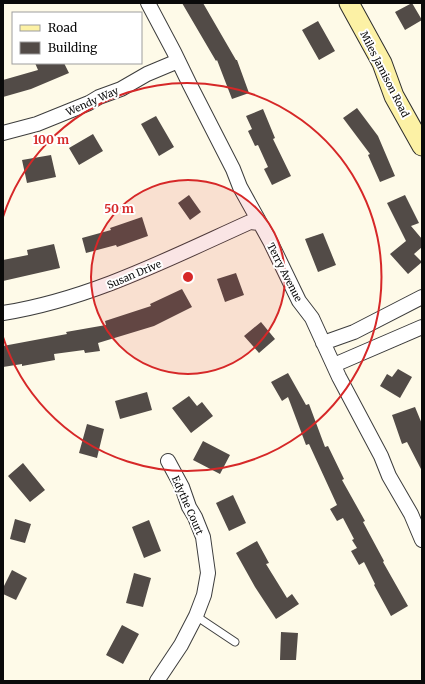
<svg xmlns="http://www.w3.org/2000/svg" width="425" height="684" font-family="Merriweather,serif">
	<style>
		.building { fill: #524b47 }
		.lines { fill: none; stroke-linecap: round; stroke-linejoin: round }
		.lane-casing { stroke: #3d3d3d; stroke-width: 9 }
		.street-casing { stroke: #3d3d3d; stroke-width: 16 }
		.secondary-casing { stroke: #2c2c2c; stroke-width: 21 }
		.lane { stroke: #fff; stroke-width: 7 }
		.street { stroke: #fff; stroke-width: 14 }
		.secondary { stroke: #fcf1a5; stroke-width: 19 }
		.ring { fill: none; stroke: #d62828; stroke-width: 2 }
		.labels { text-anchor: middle; stroke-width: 4; stroke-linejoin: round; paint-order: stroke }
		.street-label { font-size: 10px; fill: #0a0a0a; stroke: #fff }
		.centre { fill: #d62828; stroke: #fff; stroke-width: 2 }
		.ring-label { font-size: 12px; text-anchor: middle; font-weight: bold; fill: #d62828; stroke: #fff; stroke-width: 4; stroke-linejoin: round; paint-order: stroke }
	</style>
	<rect width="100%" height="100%" fill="#fefae8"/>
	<path class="building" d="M182,3H203L236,60H237L249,93L232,99L217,60L216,61Z
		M412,3L422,20L405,30L395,12Z
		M318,21L335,51L319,60L302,30Z
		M35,63H64L69,73L31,89L3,97V80L38,70Z
		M357,108L378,136L395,176L380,182L368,155L370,154L343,118Z
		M263,109L275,138L273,139L291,176L272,185L264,169L268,167L258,145L255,146L248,131L252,129L246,116Z
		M156,116L174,147L159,156L141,124Z
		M93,134L103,151L79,165L69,148Z
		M51,155L56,177L27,183L22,160Z
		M189,195L201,212L190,220L178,203Z
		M405,195L419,223L411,226L422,239V247L414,254L422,262L408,274L390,254L406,241L387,203Z
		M142,217L148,236L117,247L116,245L86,253L82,238L111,230L110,228Z
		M323,233L336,265L318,272L305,239Z
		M54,244L60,268L3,281V260L28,255L27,250Z
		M236,273L244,295L225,302L217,279Z
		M182,289L192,307L154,326L98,343L100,351L85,353L84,350L54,354L55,360L22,366V364L3,367V346L67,334L66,332L106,325L105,321L151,306L150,304Z
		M261,322L275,339L259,353L244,336Z
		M398,369L412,377L400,398L380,386L387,374L392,377Z
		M288,373L306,405L309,404L325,447L328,446L344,479L342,480L365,521L363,522L384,561L383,562L408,606L391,616L374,585L375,584L364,562L359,565L351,551L357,548L352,540L354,539L343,518L337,521L330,509L337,505L309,444L306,445L288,397L282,401L271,382Z
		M147,392L152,410L120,419L115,401Z
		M189,396L197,406L202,402L213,416L191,433L172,408Z
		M415,407L422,424V471L407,442L402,444L392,415Z
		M87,424L104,429L97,458L79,453Z
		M203,441L230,455L220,474L193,460Z
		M23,463L45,490L30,502L8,476Z
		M233,495L246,523L229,531L216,503Z
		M15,519L31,524L25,543L10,539Z
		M149,520L161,551L144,558L132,527Z
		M257,541L269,563L266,564L287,598L292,594L299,604L276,619L255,587L236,553Z
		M12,570L27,578L16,600L3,594V588Z
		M134,573L151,578L143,607L126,603Z
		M122,625L139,634L123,664L106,655Z
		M281,632L298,633L296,660H280Z"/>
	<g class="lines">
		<defs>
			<path id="lane" d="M196,616L235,642"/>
			<path id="street" d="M148,3L174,52L190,85L233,169L240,187L270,241L299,301L312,318L339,377L381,456L389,476L411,514L422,540
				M3,133L37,124L89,103L99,97L121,89L147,74L178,61
				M3,313C91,299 170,258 250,222L260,223
				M323,343L354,332L422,297
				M334,365L422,327
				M157,681L181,645L196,616L204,595L208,573L203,537L195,517L189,507L182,487L168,461"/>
			<path id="secondary" d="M349,3L382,63L394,96L422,146"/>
		</defs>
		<use href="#lane" class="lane-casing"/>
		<use href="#street" class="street-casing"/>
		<use href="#secondary" class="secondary-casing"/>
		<use href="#lane" class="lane"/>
		<use href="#street" class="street"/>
		<use href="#secondary" class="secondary"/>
	</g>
	<circle cx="188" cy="277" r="97" fill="#d62828" fill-opacity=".12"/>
	<g class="ring">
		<circle cx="188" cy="277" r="97"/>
		<path d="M3 217A194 194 0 1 1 3 337"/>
	</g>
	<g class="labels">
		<g class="street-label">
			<text transform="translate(385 74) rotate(63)" y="4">Miles Jamison Road</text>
			<text transform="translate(92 101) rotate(-24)" y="4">Wendy Way</text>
			<text transform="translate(285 272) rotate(63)" y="4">Terry Avenue</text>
			<text transform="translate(134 274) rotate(-23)" y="4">Susan Drive</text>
			<text transform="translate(188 505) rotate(66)" y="4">Edythe Court</text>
		</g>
	</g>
	<circle cx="188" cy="277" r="6" class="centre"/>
	<g class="ring-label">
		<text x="51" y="144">100 m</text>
		<text x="119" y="213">50 m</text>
	</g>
	<rect width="425" height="684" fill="none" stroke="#0a0a0a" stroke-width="8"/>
	<rect x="12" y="12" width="130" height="52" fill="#ffffff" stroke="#9d9d9d"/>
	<rect x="20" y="25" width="20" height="6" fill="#fcf1a5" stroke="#9d9d9d"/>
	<text x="48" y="32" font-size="12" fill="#0a0a0a">Road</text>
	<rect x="20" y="42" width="20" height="12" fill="#524b47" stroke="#9d9d9d"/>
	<text x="48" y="52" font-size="12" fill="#0a0a0a">Building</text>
</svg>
